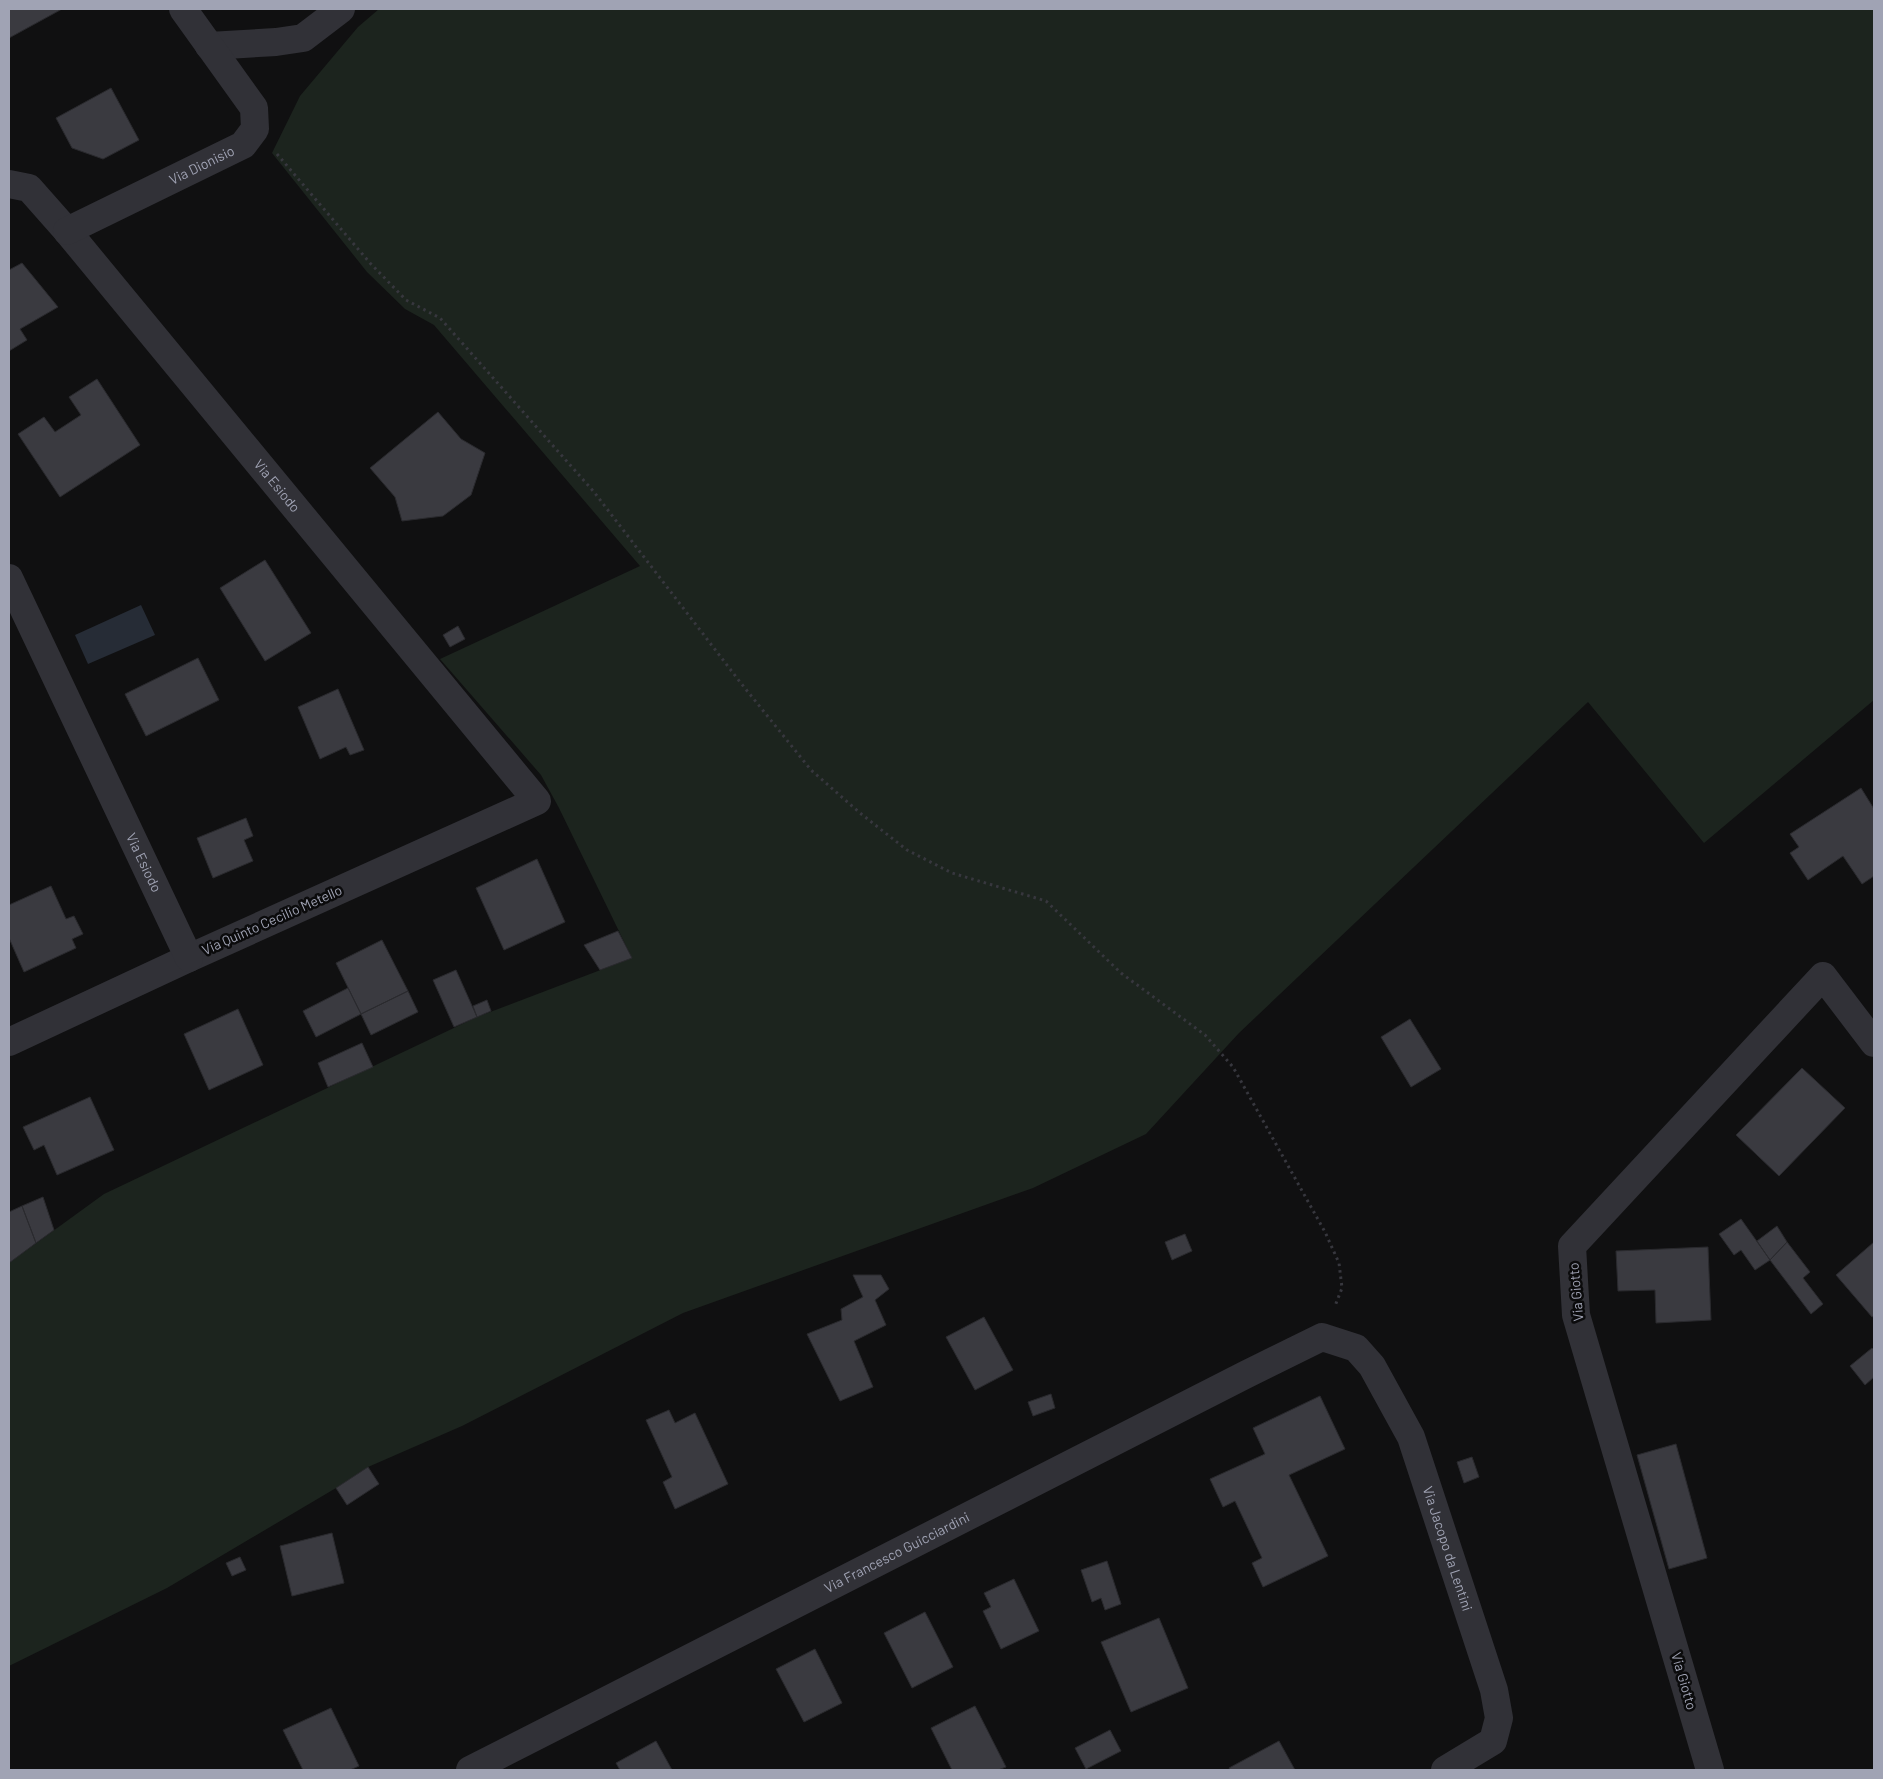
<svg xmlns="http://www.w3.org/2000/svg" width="1883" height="1779" font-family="Barlow,sans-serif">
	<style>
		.green { fill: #1c241e }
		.water { fill: #262c36 }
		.building { fill: #3a3a40; stroke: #2a2a2e }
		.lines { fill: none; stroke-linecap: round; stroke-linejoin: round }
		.path { stroke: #37373e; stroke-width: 3; stroke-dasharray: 2.5 4; stroke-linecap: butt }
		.minor { stroke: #313137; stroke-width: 28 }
		.labels { text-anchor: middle; stroke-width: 5; stroke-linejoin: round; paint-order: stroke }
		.street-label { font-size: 14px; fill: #a0a3b4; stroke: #0b0b0c }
	</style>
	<rect width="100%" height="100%" fill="#101011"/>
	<path class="green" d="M379,9H1874V700L1704,843L1588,702L1239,1033L1146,1134L1033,1188L683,1313L462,1426L368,1467L336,1488L167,1588L9,1666V1263L104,1194L477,1017L632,958L559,808L541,775L440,659L640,566L434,325L405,309L367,272L272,153L300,96L358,27Z"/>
	<path class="water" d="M141,605L155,635L88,664L75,635Z"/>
	<path class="building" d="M9,9H62L9,38Z
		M111,88L139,140L103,159L72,148L56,118Z
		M22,263L58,307L20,329L27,340L9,351V270Z
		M97,379L140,445L60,497L18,434L44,417L55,432L81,415L69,397Z
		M438,412L461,439L485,453L471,495L443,516L402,521L395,497L370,468Z
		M265,560L311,633L265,661L220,588Z
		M458,626L465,639L450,647L443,635Z
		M198,658L219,700L146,736L125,694Z
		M338,689L364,750L350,755L346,747L320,759L298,707Z
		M1861,788L1874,809V876L1862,884L1843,856L1808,880L1790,853L1799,847L1790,834Z
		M246,818L253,836L244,840L253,861L213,878L197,838Z
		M537,859L565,922L504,950L476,888Z
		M51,886L66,919L74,916L83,934L72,939L76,948L24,972L9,938V905Z
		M618,931L632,958L600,970L584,945Z
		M382,940L408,991L361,1014L336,963Z
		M456,970L477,1017L454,1027L433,980Z
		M348,988L361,1014L316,1037L303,1011Z
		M408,991L418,1012L371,1035L361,1014Z
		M487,1000L491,1011L477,1017L473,1006Z
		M238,1009L263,1065L209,1090L184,1034Z
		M1410,1019L1441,1069L1411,1087L1381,1037Z
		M362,1043L373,1067L328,1087L318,1063Z
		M1802,1068L1845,1108L1779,1176L1736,1135Z
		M90,1097L114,1150L57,1175L44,1145L34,1150L23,1127Z
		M43,1197L54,1230L36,1243L22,1206Z
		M22,1206L36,1243L9,1263V1212Z
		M1741,1219L1770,1260L1755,1270L1741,1250L1734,1255L1719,1234Z
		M1777,1226L1787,1242L1770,1260L1757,1241Z
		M1185,1234L1192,1251L1172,1260L1165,1242Z
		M1787,1242L1810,1272L1803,1278L1823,1304L1811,1314L1770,1260Z
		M1874,1242V1316L1872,1317L1836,1275Z
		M1708,1247L1711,1320L1656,1323L1655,1290L1618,1291L1616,1251Z
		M853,1275H881L889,1289L875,1300L886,1325L854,1341L873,1387L840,1401L807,1334L842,1320L841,1309L863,1297Z
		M984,1317L1013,1370L975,1390L946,1337Z
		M1872,1348L1874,1350V1377L1865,1385L1850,1366Z
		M1051,1394L1055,1408L1033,1416L1028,1402Z
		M1320,1396L1345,1449L1289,1475L1328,1556L1263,1587L1252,1563L1262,1558L1235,1501L1223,1507L1210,1479L1265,1454L1253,1428Z
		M669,1410L675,1423L695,1413L728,1484L675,1509L663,1482L672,1477L646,1420Z
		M1676,1444L1707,1558L1669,1569L1637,1455Z
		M1472,1457L1479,1477L1464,1483L1457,1462Z
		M368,1467L379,1484L347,1505L336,1488Z
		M332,1533L344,1583L292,1596L280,1546Z
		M240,1557L246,1570L232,1576L226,1563Z
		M1107,1561L1121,1604L1105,1610L1101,1598L1092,1602L1081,1570Z
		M1014,1579L1039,1631L1001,1649L983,1611L991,1607L984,1593Z
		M925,1612L953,1667L912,1688L884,1633Z
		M1159,1618L1188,1688L1131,1712L1101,1642Z
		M815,1649L842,1703L804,1722L776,1669Z
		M975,1706L1006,1767L998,1770H952L931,1728Z
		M331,1708L359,1766L350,1770H303L283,1730Z
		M1110,1730L1121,1751L1086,1769L1075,1748Z
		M656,1741L672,1770H620L616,1763Z
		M1279,1741L1295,1770H1230L1229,1768Z"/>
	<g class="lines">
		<path class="path" d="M277,154L370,263L406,300L440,318L594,492L740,682L811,770L860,813L907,850L952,873L1046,901L1121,973L1205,1035L1233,1067L1325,1232L1339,1263L1342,1288L1335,1306"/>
		<g class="minor">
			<path d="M209,46L276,42L303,38L341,9"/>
			<path id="s1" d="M9,184L29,188L67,231L537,801L189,958L9,1042"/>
			<path id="s2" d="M67,231L243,145L255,129L254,108L183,9"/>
			<path id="s3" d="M9,578L189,958"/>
			<path id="s4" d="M470,1770L1247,1374L1322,1337L1356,1348L1372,1366L1411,1437L1494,1690L1499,1718L1493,1741L1445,1770"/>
			<path d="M1710,1770L1576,1315L1572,1246L1823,976L1874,1043"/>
		</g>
	</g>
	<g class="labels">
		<g class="street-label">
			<text dy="5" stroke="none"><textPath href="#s2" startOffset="150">Via Dionisio</textPath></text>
			<text dy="5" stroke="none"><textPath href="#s1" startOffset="408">Via Esiodo</textPath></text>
			<text dy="5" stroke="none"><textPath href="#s3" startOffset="315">Via Esiodo</textPath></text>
			<text transform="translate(272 920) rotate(-24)" y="5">Via Quinto Cecilio Metello</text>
			<text transform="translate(1576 1292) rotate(-95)" y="5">Via Giotto</text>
			<text dy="5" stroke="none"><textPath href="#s4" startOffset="1214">Via Jacopo da Lentini</textPath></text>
			<text dy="5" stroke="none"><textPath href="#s4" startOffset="479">Via Francesco Guicciardini</textPath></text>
			<text transform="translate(1684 1681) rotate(74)" y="5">Via Giotto</text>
		</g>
	</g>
	<rect width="1883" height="1779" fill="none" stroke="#a0a3b4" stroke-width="20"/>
</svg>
